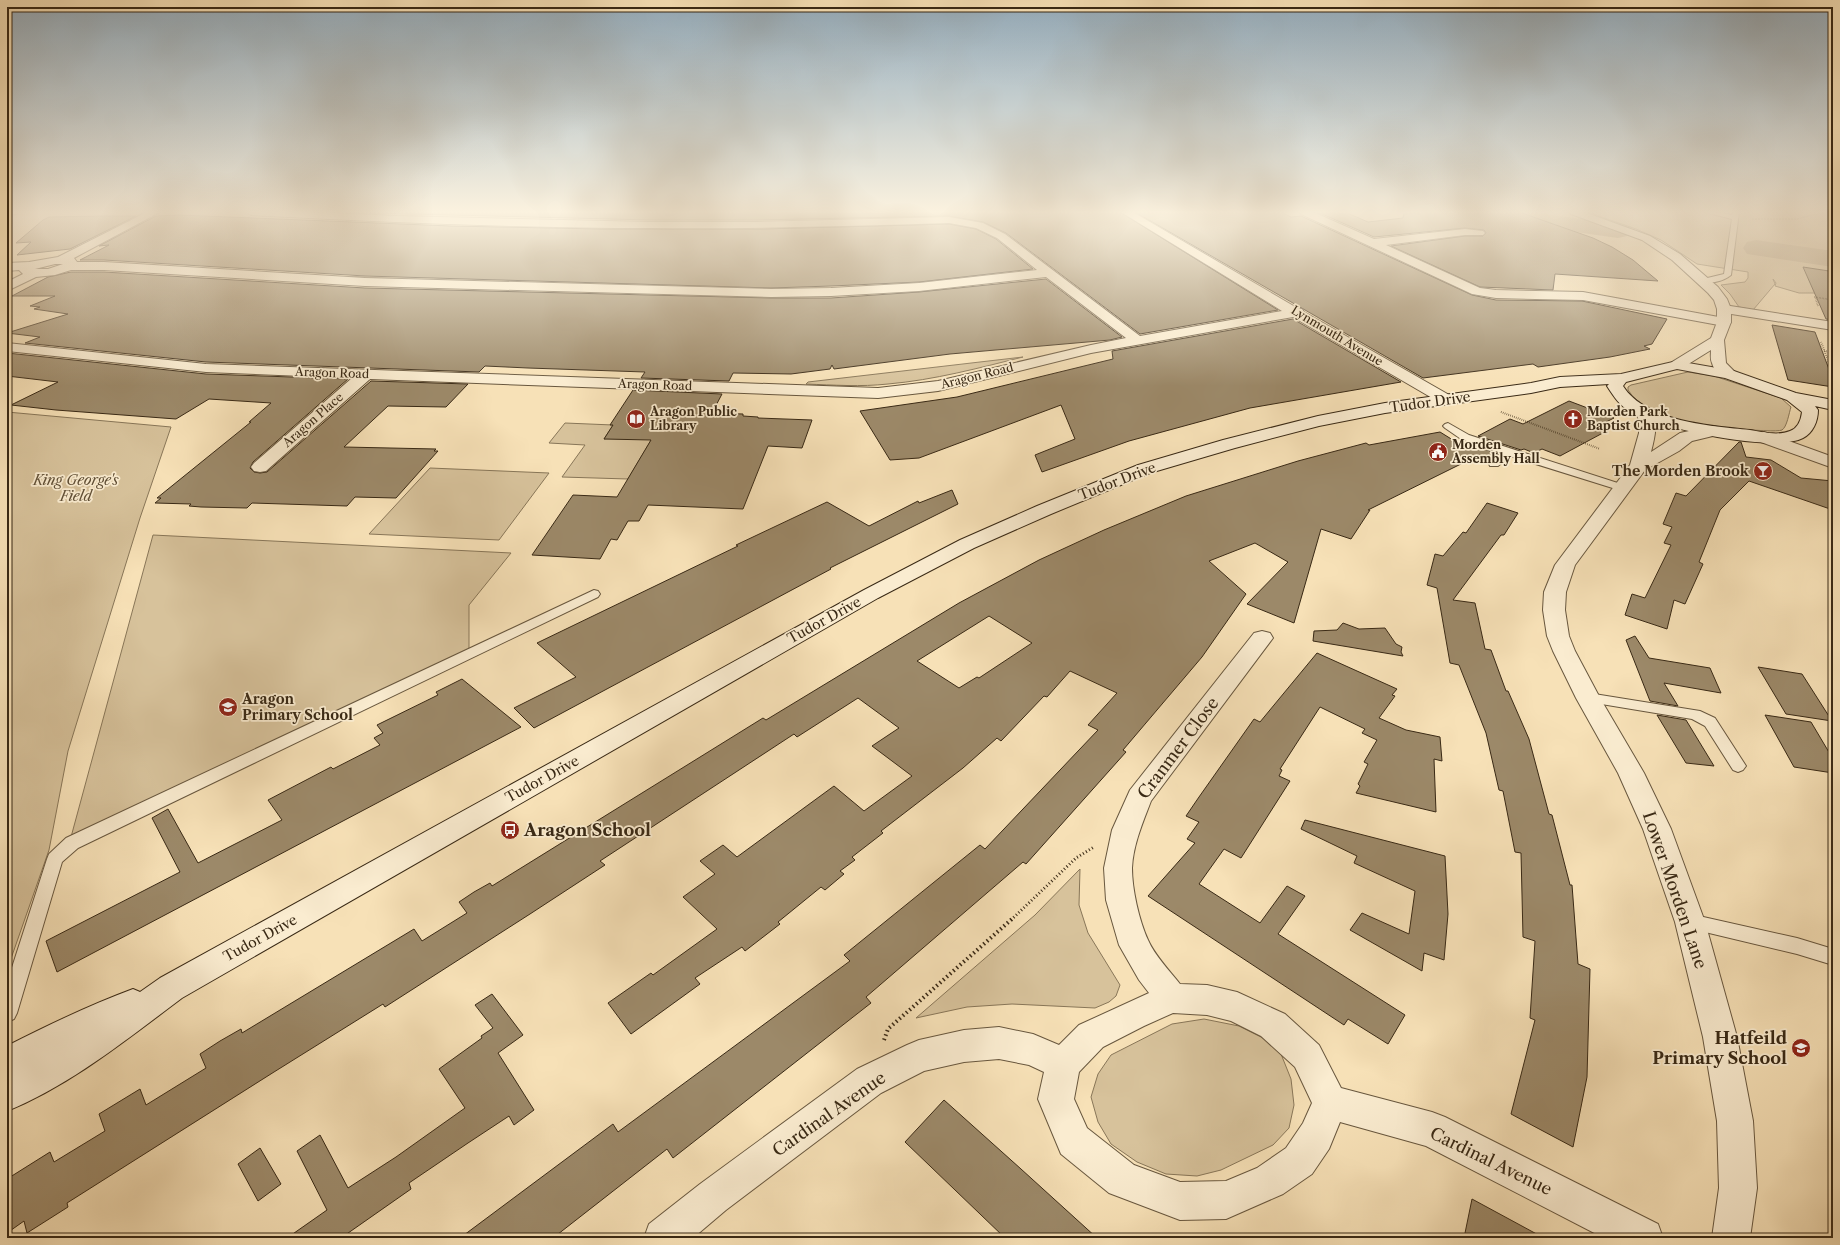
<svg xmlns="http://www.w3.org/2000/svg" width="1840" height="1245" font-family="'Libre Caslon Text',serif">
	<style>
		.green { fill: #d7c29b; stroke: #887658 }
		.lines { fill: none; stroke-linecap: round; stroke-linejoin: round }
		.river { fill: #b6a280; fill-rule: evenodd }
		.building { fill: #9c8969; stroke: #392915; fill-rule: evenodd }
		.service-casing { stroke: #68573e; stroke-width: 2 }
		.minor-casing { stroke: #68573e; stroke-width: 2 }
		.tertiary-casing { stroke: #68573e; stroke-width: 2 }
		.secondary-casing { stroke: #392915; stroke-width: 2 }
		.path-far3 { stroke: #392915; stroke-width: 1.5; stroke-dasharray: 0.5 1; stroke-linecap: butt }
		.path-far2 { stroke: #392915; stroke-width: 2; stroke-dasharray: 0.5 1.5; stroke-linecap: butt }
		.path-far1 { stroke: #392915; stroke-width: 3; stroke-dasharray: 1 2.5; stroke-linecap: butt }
		.path { stroke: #392915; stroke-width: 4; stroke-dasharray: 1.5 3; stroke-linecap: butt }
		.service { fill: #faecd0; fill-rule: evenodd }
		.minor { fill: #faecd0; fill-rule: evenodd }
		.tertiary { fill: #faecd0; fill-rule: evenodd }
		.secondary { fill: #faecd0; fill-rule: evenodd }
		.labels { text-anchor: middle; stroke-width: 3.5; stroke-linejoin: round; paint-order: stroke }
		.far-street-label { font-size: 12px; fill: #392915; stroke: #faecd0 }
		.far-poi-label { font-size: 12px; font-weight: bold; fill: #392915; stroke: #faecd0; text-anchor: start }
		.street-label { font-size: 14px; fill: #392915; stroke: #faecd0 }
		.poi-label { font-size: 14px; font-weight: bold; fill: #392915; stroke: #faecd0; text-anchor: end }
		.park-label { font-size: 14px; font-style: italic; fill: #604f36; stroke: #faecd0 }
		.near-street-label { font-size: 17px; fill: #392915; stroke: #faecd0 }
		.near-poi-label { font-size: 17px; font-weight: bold; fill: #392915; stroke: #faecd0; text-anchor: start }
	</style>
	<rect width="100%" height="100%" fill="#f7e1b7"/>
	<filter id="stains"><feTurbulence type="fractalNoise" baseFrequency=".005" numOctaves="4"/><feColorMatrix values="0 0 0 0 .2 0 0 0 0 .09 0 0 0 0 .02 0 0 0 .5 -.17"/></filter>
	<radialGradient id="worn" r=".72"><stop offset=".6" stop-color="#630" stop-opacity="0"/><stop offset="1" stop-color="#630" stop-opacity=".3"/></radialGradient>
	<path class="green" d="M1587,212H1833V265L1829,279L1833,280V293L1821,291L1820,293H1799L1775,286L1776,283L1773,279L1775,284L1753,310L1739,307L1730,294L1721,285L1745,282L1748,278V272L1697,264L1661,240L1636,229Z
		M402,273L475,275L521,282V283L350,277Z
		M1023,357C979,368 934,380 888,384C861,387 833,385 806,384L808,382Z
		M1688,372L1714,376L1781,398L1791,407C1789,413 1787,427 1782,430C1773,434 1691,424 1678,420C1662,416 1637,405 1628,390V387L1631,385Z
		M7,412L171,427L140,518L68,751L49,850L7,970Z
		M565,423L613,425L604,439L657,430L628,479L562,477L585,445L549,443Z
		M430,468L549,473L499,540L369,534Z
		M153,535L511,553L469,605V649L71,837Z
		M1080,869L1079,905L1088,933L1120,985L1116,996L1109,1002L1095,1008L1012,1004L967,1007L916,1018L1035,915Z
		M1204,1019L1239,1026L1263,1038L1281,1054L1291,1079L1294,1105L1289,1128L1273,1145L1221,1170L1197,1176L1166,1174L1137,1162L1111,1144L1098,1122L1091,1097L1098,1074L1111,1055L1172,1024Z"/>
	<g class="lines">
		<path class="river" d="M1470,212H1531L1618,224L1627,226L1630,231L1627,236L1618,238L1482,219L1474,217Z
			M1756,240L1833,251V267L1747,254L1743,248L1747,242Z"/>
	</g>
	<path class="building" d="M336,212H683L754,213L1120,212L1278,310L1140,334L1006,233L983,222L949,216L757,220H649Z
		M1135,212H1281L1291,217L1301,216L1472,295L1496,300L1582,301L1667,319L1652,344L1644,346L1650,349L1610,357L1538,367L1533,364L1423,378Z
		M1345,212L1368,222L1403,218L1404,212H1519L1593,238L1612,247L1633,260L1658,281L1555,274L1553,290L1480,287L1391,246L1465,236H1483L1486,233L1484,230L1465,228L1374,237L1320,213Z
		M179,215L451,226L601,229H763L949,224L976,229L996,239L1033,269L919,282L831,286L771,288L365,276L104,260H80L109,245L99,246L156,216Z
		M103,216H136L70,249L17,255L31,242L16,243L43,220L49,217Z
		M1803,267L1829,271L1833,293V320L1826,319Z
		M71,272H104L365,288L771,298H831L919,292L1046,279L1122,337L1110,340L950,354L834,369L832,365L830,369L791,374L733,373L729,381L641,378L645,372L528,368L485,366L479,372L206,362L25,343L40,337L7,333L68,314L34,309L40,307L30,306L55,296H12L48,277Z
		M1293,319L1401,382L1250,408L1129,441L1042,472L1035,455L1075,439L1061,405L919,458L890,460L860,411L957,397L1113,359L1112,351Z
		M1772,325L1815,332L1833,380V387L1788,380Z
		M7,353L206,374L348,379L253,462L250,468L254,472L260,473L267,472L371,381L468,384L446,407L388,406L344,447L436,449L434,451H438L396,498L355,497L347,506L252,503L247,508L201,507L189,506L191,504L155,503L161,498H157L251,422H249L271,403L209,399L176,419L56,410L11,405L58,382L7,376Z
		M633,390L722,394L712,413L743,414V416L758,417V418L812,420L802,448L768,446L743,509L648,505L639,521H628L617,540L611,539L600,559L532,555L573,495L617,497L651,440L604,439L613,425H610Z
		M1569,401L1614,418L1604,423L1614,427L1560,456L1542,449L1534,453L1524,449L1521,450L1478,436L1510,419L1523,424Z
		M1440,432L1461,445L1466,442L1498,454L1467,461L1368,510H1370L1351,539L1321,529L1294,623L1247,604L1288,562L1255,543L1209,561L1246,594L1202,657L1123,750L1126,752L1026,864L1023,862L866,997L871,1003L673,1158L667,1149L553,1238H460L613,1124L618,1132L850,961L844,955L980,845L985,849L1098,730L1088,725L1117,693L1070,671L1047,697L1044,696L1001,741L997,738L963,768L881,831L883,833L852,857L855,860L840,871L844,874L825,890L821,887L778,922L780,924L745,951L742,947L695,978L700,984L631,1034L608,1003L651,973L653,975L717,929L683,897L715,874L700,861L723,845L737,857L834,786L864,811L912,776L872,746L899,728L858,698L797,737L794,734L765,753L600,861L605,865L530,914L385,1007L383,1004L274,1072L67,1203L68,1207L27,1233L24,1221L7,1233V1179L50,1152L54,1162L105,1131L99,1114L140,1089L146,1105L206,1068L200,1054L220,1041L241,1029L242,1033L414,929L422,941L467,913L459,902L474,892L490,883L492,886L763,718L766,720L959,603L1039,560L1104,530L1186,496L1298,461L1366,443L1369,445ZM989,616L1032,643L979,678L977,677L959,688L917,661Z
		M1739,442H1741L1746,457L1771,460L1801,478L1833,481V510L1749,481L1720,510L1699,562L1703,564L1685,604L1674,600L1667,629L1625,615L1632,594L1645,598L1671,545L1664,543L1672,527L1663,524L1676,493L1686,496Z
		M952,490L958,504L830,568L831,569L534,728L514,708L576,677L537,643L738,546L736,545L827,502L869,526L918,501L919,503Z
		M1487,503L1518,513L1504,535H1501L1453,600L1475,603L1485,649L1491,650L1506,691H1508L1529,739L1549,814L1552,815L1570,885H1572L1578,964L1590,969L1587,1077L1573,1147L1511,1114L1535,1020L1530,1018L1535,941L1523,937L1521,853L1515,852L1503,791L1499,790L1486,733L1459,665L1450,663L1437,588L1427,585L1435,554L1443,556L1463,532L1466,533Z
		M1343,623L1359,629L1385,628L1396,644L1402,647L1401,652L1403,656L1313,641L1314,631L1337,630Z
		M1635,636L1649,658L1710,668L1721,693L1664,683L1678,706L1650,701L1626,640Z
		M1317,653L1397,689L1392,695L1395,696L1379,718L1406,730L1440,737L1442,761L1434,759L1436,812L1356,793L1360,786L1358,784L1368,764L1364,762L1377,740L1362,733L1365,729L1320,707L1280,769L1282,770L1279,776L1290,781L1241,858L1224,849L1199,884L1260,923L1287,886L1305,896L1278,934L1405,1015L1388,1044L1348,1019L1344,1025L1148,896L1195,843L1187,839L1199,822L1186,816L1199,797L1254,719L1260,722Z
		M1758,667L1802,674L1832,721L1786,714Z
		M462,679L521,727L57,972L46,941L180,872L152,818L168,809L198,863L282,820L268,800L331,767L333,769L380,745L374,738L383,733L377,725L438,695L436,692Z
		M1657,715L1686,720L1714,766L1686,763Z
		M1765,715L1811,722L1833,759V773L1794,767Z
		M1305,820L1445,856L1448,914L1444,960L1424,953L1422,971L1350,930L1362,913L1409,934L1415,891L1354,863L1357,856L1301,829Z
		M492,994L523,1035L498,1053L534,1110L514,1125L509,1116L468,1143L409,1183L411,1189L341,1238H287L327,1210L297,1151L320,1135L348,1188L396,1157L465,1108L439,1069L482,1038L481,1036L493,1028L475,1005Z
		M944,1100L1021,1169L1097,1238H1005L905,1142Z
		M260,1148L281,1184L258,1201L238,1164Z
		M1472,1199L1544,1238H1464Z"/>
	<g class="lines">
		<defs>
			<path id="service" d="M1705,212H1715L1732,215L1733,212H1739L1731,275C1724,281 1707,286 1699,280L1724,274L1732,219Z
				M1448,423L1469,435L1627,486L1628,488L1627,490H1619L1510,456L1498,466H1490L1489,464L1501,453L1461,439L1445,428L1443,426L1445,424Z
				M594,590L598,591L600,594L598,597L78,848L62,862L17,1013L14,1019L7,1022V983L47,859L49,854L66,838Z
				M1588,693L1700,711L1715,718L1746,766L1743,770L1738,772L1733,770L1705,726L1692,719L1583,701L1581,698L1583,695Z
				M1690,914L1797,938L1833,949V965L1797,954L1684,927L1681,922L1684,917Z"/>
			<path id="minor" d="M7,212H18L17,214L7,215Z
				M147,212H160L74,258L77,262H104L365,278L771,289L831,288L919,283L1037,270L997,238L976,228L949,223C850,226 750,229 651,228C517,228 384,222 251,215L246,212H311L397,216L649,222H757L949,217L983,223L1005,234L1140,336L1282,311L1121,212H1133L1297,308L1302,309L1304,312L1451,396L1453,399L1451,402L1445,404L1439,402L1293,317L1091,353L938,391L878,398L370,379L266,471L260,472L254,471L251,467L254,463L352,378L206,372L7,351V343L206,364L878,388L938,381L1091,345L1126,338L1046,277L919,291L831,296L771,297L365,286L104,270H71L55,275L36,277L7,291V282L23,274L19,270L7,271V263L29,262L58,257ZM55,264H63L48,269H35Z
				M1300,212H1313L1374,239L1465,229L1483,231L1485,233L1483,235H1465L1386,245L1480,288L1496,290L1583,292L1724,318L1729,319L1731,322L1729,325L1724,326L1583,300L1496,298L1472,294L1301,214Z
				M1724,305L1833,322V330L1719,312L1717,309L1719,306Z
				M1262,631L1270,633L1273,638L1151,801C1143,822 1133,845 1132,868C1132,889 1139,920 1148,940C1155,956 1169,970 1180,984L1207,985L1237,992L1285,1014L1319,1045L1341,1088L1432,1112L1445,1117L1658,1224L1663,1238H1604L1426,1146L1340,1122L1329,1149L1312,1174L1283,1194L1226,1219L1180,1220L1109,1193L1061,1154L1038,1099L1044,1072L1029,1065L999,1059L964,1062L924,1071L881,1093L726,1210L693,1238H644L649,1224L700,1184L857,1069L907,1045L919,1040L964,1030L999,1027L1033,1034L1059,1045L1079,1025L1149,993L1139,980L1119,945L1106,900L1104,868L1112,830L1130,790L1254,633ZM1173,1013L1207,1015L1231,1021L1261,1036L1295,1067L1312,1103L1303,1123L1286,1148L1257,1168L1226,1181L1180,1182L1134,1165L1087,1128L1074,1099L1079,1072L1103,1047L1144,1026Z"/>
			<path id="tertiary" d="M1570,212H1584L1650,236L1680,254L1718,287L1727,299L1731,309V322L1724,340L1726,363L1737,374L1734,377C1726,379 1714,373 1712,363C1710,359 1711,354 1711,350L1682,368L1677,369L1672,368L1670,365L1672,362L1711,338L1717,322V309L1714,300L1708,293L1672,260L1642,240L1571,214Z
				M1643,406L1649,408C1659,422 1655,436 1651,452L1680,433L1711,426L1717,427L1719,431L1717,435L1692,441L1679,451L1645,470L1575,565L1566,592L1565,610L1569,636L1575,651L1600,698L1644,773L1671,829L1705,922L1737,1037L1753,1121L1757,1188L1750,1238H1712L1719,1188L1717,1121L1703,1037L1675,922L1643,829L1618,773L1576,698L1553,651L1547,636L1543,610L1544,592L1555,565L1630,465L1639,433V420L1635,411L1637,408Z
				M1764,432L1833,457V468L1758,441L1756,437L1758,433Z"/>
			<path id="secondary" d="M1677,361L1734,371L1796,393L1833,400V410L1815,406L1818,410C1818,421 1813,433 1803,438C1773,453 1662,429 1631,412C1620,406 1614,397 1607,386L1609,384L1560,387L1531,393L1385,413L1319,426L1235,448L1150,473L1051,514L974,548L878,598L182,998C127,1039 71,1085 7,1111V1046C48,1025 90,1005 133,989L140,992L160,978L864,590L960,540L1037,506L1138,465L1223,440L1318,416L1385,403L1531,383L1560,377L1621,374ZM1677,369L1725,378L1787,400L1802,412C1801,420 1798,428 1790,431C1778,436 1762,432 1750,430C1711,426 1646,422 1623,386L1626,382Z"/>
		</defs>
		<use href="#service" class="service-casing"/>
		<use href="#minor" class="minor-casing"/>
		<use href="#tertiary" class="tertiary-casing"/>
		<use href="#secondary" class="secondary-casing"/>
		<path class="path-far3" d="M1752,219H1797L1823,212
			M1818,306L1815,297L1833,300"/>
		<path class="path-far2" d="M1821,342L1833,373
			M1824,351L1833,352
			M1501,412L1600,449"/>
		<path class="path-far1" d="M1011,920L1076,858L1094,847"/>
		<path class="path" d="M884,1040L888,1029L1012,919"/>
		<use href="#service" class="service"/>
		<use href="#minor" class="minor"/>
		<use href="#tertiary" class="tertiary"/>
		<use href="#secondary" class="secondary"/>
	</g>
	<linearGradient id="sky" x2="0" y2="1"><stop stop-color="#94adbe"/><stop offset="0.55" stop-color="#fbf2df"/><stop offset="1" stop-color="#fbf2df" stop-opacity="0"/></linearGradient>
	<rect width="1840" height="386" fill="url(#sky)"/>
	<defs>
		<symbol id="library-disc" viewBox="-11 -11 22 22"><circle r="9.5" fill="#8f2418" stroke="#faecd0"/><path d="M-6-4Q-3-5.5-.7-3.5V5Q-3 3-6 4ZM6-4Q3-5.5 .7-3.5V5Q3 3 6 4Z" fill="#fff"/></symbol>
		<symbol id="church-disc" viewBox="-11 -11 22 22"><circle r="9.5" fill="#8f2418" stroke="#faecd0"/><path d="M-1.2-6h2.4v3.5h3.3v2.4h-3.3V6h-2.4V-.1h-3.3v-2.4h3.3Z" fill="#fff"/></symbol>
		<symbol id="civic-disc" viewBox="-11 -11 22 22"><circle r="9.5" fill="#8f2418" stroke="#faecd0"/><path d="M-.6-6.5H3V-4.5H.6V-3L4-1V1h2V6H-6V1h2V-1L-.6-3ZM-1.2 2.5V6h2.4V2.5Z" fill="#fff"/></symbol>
		<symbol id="bar-disc" viewBox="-11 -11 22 22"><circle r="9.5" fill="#8f2418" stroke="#faecd0"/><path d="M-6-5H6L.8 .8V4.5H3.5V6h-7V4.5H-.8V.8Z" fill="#fff"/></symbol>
		<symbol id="school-disc" viewBox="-11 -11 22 22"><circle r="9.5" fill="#8f2418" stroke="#faecd0"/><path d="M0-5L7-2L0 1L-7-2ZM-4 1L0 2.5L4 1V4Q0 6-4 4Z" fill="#fff"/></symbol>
		<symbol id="bus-disc" viewBox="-11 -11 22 22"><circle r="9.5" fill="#8f2418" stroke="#faecd0"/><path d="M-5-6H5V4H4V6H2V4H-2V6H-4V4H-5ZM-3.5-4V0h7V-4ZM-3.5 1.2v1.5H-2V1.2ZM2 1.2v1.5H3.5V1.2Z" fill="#fff"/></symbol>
	</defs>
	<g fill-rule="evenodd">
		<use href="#library-disc" x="625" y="408" width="22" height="22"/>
		<use href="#church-disc" x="1562" y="408" width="22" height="22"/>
		<use href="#civic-disc" x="1427" y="441" width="22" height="22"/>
		<use href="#bar-disc" x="1752" y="460" width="22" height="22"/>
		<use href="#school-disc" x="217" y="696" width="22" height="22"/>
		<use href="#bus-disc" x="499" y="819" width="22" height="22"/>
		<use href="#school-disc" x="1790" y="1037" width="22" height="22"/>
	</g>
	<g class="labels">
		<g class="far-street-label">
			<text transform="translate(1337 336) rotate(31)" y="4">Lynmouth Avenue</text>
			<text transform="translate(332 373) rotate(2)" y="4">Aragon Road</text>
			<text transform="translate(977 376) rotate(-14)" y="4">Aragon Road</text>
			<text transform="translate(655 385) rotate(2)" y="4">Aragon Road</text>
			<text transform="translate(313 420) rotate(-41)" y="4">Aragon Place</text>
		</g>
		<g class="far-poi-label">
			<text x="650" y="416">Aragon Public<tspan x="650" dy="14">Library</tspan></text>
			<text x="1587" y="416">Morden Park<tspan x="1587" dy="14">Baptist Church</tspan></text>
			<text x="1452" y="449">Morden<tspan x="1452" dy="14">Assembly Hall</tspan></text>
		</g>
		<g class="street-label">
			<text transform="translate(1430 402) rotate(-8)" y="5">Tudor Drive</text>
			<text transform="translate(1117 481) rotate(-21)" y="5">Tudor Drive</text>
			<text transform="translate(824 620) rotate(-29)" y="5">Tudor Drive</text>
			<text transform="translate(542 779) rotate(-29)" y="5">Tudor Drive</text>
			<text transform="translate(260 938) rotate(-29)" y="5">Tudor Drive</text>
		</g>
		<g class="poi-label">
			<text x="1749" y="476">The Morden Brook</text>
			<text x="242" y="704" text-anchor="start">Aragon<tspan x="242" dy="16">Primary School</tspan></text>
		</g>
		<g class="park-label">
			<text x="76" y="485">King George's<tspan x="76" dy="16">Field</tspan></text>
		</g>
		<g class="near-street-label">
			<text transform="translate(1178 748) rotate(-53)" y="6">Cranmer Close</text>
			<text transform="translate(1675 890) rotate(71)" y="6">Lower Morden Lane</text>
			<text transform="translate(829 1114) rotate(-35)" y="6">Cardinal Avenue</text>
			<text transform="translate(1491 1161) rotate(26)" y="6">Cardinal Avenue</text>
		</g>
		<g class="near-poi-label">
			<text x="524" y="836">Aragon School</text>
			<text x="1787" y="1044" text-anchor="end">Hatfeild<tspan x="1787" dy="20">Primary School</tspan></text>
		</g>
	</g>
	<rect width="1840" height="1245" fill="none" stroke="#f7e1b7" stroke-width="24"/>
	<rect x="8" y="8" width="1824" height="1229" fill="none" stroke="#392915" stroke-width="2"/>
	<rect x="12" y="12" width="1816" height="1221" fill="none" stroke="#392915"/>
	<rect width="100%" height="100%" filter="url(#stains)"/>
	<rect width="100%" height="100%" fill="url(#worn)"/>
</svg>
